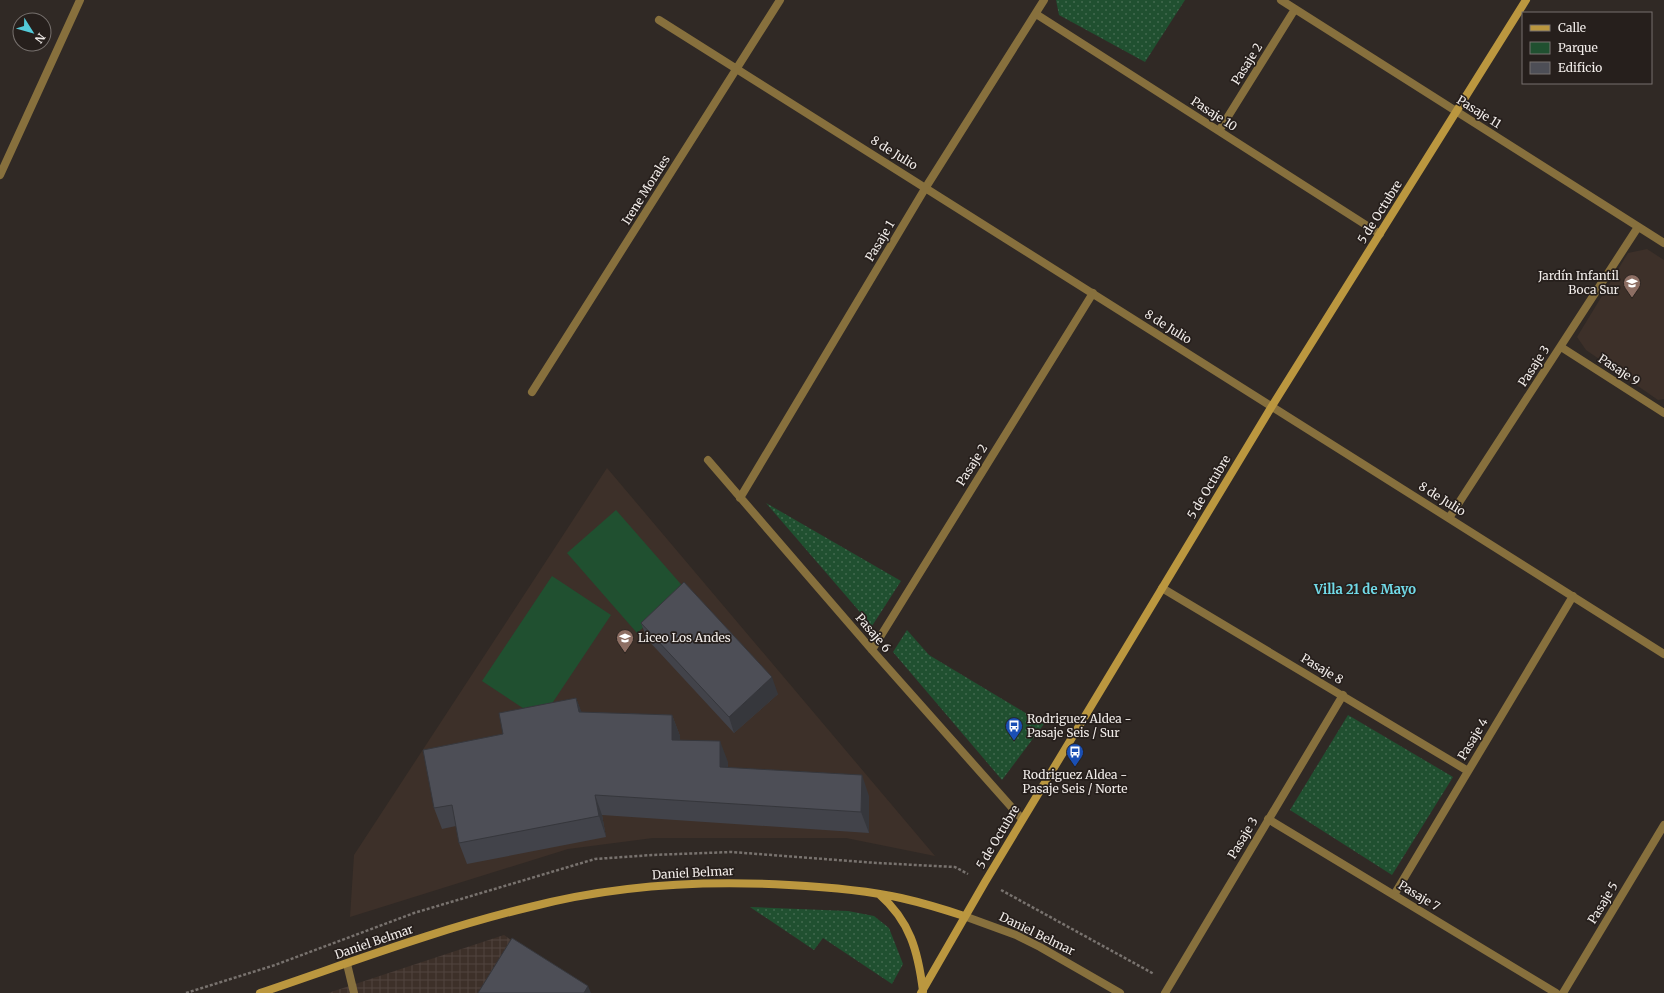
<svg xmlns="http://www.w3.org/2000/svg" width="1664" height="993" font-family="Merriweather,serif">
  <defs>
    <pattern id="industrial-grid" width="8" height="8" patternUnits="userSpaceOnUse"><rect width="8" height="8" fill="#3d3029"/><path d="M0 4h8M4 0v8" fill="none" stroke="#50443e"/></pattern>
    <pattern id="green-dots" width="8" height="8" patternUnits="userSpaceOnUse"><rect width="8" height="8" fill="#205030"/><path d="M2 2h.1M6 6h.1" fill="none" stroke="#41694e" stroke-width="1.8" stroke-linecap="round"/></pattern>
  </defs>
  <rect width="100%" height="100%" fill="#302925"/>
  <path fill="#3d3029" d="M1647,249L1664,260V399L1658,400L1586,350L1577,337L1628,253Z
    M607,468L935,856L846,838H653L568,849L350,917L354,855Z"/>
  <path fill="url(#industrial-grid)" d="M504,935L585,993H328Z"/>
  <path fill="url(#green-dots)" d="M1056,0H1185L1145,62L1059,15Z
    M766,503L901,581L872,626Z
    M907,630L929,655L1044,724L1002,780L893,652Z
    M1348,715L1453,777L1392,875L1290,810Z
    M750,907L848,911L874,916L889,928L903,964L892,984L823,938L814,950Z"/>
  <path fill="#205030" d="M616,510L686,590L637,633L567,553Z
    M552,576L611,615L541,720L482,681Z"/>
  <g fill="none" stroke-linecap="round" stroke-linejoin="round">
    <path stroke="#78726e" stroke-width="2.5" stroke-dasharray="3 2" stroke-linecap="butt" d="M1001,890L1154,974
      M186,993L275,965L414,913L595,859L652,855L731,852L877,863L955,867L968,874"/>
    <path stroke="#87703d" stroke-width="8" d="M347,964L354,993"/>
    <path stroke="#87703d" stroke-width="8" d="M1281,0L1664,243
      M1036,14L1380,234
      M659,20L1664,654
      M1219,131L1295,9
      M1561,347L1664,413
      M532,392L780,0
      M708,460L872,650L1022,819
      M740,498L926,187L1044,0
      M1449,518L1638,227
      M1162,588L1468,771
      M872,650L1093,293
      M1268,819L1556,993
      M1394,895L1573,596
      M1165,993L1343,695
      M1563,993L1664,825"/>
    <path stroke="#87703d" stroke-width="8" d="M0,175L80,0
      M964,916L1016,935L1040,947L1120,993"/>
    <path stroke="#bb973f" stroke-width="8" d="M879,894C910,921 918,951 923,991
      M260,993C349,963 438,929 530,907C615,885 702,880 789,885C827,887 865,890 901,898C923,903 943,909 964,916
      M921,993L985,882L1272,406L1526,0"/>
  </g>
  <path fill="#42434a" d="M641,623L778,694L734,733L647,639Z
    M576,698L581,712L672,715L680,736V740L728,762V767L869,796V833L602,815L606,837L467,864L459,843L456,826L442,829L434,808L503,734Z"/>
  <path fill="#36373c" d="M772,677L778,694L734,733L729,717Z
    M576,698L584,718L579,712Z
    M672,715L680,736L679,760L672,740Z
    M720,741L728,762L727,788L720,767Z
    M862,775L869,796V833L861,812Z
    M595,795L602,815L606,837L599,816Z
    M588,986L591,993H584Z"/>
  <path fill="#4d4e56" stroke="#36373c" d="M684,582L772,677L729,717L641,623Z
    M576,698L579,712L672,715V740L720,741V767L862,775L861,812L595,795L599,816L459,843L452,805L434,808L423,750L503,734L499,713Z
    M512,938L588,986L584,993H478Z"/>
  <defs>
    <g id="school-pin" transform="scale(0.9)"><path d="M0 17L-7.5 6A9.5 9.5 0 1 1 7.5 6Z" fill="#8d6e63" stroke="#261f1c"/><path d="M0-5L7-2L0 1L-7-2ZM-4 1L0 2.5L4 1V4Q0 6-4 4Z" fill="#fff"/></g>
    <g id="bus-pin" transform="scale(0.9)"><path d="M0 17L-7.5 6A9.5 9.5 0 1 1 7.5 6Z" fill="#1a4fb4" stroke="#261f1c"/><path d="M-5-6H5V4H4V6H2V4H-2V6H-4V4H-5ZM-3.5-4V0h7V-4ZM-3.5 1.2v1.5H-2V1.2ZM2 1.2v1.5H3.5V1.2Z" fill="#fff"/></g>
  </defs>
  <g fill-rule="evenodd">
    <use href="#school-pin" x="1632" y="283"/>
    <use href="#school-pin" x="625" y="638"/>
    <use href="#bus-pin" x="1014" y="726"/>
    <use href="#bus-pin" x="1075" y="752"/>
  </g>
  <g text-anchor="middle" stroke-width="3.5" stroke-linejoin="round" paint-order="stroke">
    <g font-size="12" fill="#f1ece9" stroke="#261f1c">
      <text transform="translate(1247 64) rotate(-58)" y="4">Pasaje 2</text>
      <text transform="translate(1479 112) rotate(32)" y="4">Pasaje 11</text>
      <text transform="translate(1214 114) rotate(33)" y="4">Pasaje 10</text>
      <text transform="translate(894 153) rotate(32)" y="4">8 de Julio</text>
      <text transform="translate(646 190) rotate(-58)" y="4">Irene Morales</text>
      <text transform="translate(1380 212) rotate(-58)" y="4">5 de Octubre</text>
      <text transform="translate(880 241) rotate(-59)" y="4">Pasaje 1</text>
      <text transform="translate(1168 327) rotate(32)" y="4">8 de Julio</text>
      <text transform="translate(1534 366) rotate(-57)" y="4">Pasaje 3</text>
      <text transform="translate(1619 370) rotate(33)" y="4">Pasaje 9</text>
      <text transform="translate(972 465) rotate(-58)" y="4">Pasaje 2</text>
      <text transform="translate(1209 487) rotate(-59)" y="4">5 de Octubre</text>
      <text transform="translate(1442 499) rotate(32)" y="4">8 de Julio</text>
      <text transform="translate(873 633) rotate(49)" y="4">Pasaje 6</text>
      <text transform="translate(1322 669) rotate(31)" y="4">Pasaje 8</text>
      <text transform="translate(1473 739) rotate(-59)" y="4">Pasaje 4</text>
      <text transform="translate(998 837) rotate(-59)" y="4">5 de Octubre</text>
      <text transform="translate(1243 838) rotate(-59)" y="4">Pasaje 3</text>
      <text transform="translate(693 873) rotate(-3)" y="4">Daniel Belmar</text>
      <text transform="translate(1419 896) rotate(31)" y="4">Pasaje 7</text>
      <text transform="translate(1603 903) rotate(-59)" y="4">Pasaje 5</text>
      <text transform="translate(1037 934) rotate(26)" y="4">Daniel Belmar</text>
      <text transform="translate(374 942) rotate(-19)" y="4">Daniel Belmar</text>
    </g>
    <g font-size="12" fill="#f1ece9" stroke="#261f1c" text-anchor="start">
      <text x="1619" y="280" text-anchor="end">Jardín Infantil<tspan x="1619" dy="14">Boca Sur</tspan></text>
      <text x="638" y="642">Liceo Los Andes</text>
      <text x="1027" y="723">Rodriguez Aldea -<tspan x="1027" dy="14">Pasaje Seis / Sur</tspan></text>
      <text x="1075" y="779" text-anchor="middle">Rodriguez Aldea -<tspan x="1075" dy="14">Pasaje Seis / Norte</tspan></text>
    </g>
    <g font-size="13" font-weight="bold" fill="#71dbe9" stroke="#261f1c">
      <text x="1365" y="594">Villa 21 de Mayo</text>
    </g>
  </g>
  <rect x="1522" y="12" width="130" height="72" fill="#261f1c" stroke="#77716e"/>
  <rect x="1530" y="25" width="20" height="6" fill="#bb973f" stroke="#77716e"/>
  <text x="1558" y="32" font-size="12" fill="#f1ece9">Calle</text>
  <rect x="1530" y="42" width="20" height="12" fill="#205030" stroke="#77716e"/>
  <text x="1558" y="52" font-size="12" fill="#f1ece9">Parque</text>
  <rect x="1530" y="62" width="20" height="12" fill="#4d4e56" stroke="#77716e"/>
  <text x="1558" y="72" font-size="12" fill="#f1ece9">Edificio</text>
  <g transform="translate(32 32) rotate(127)"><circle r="19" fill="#261f1c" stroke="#77716e"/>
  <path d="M0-3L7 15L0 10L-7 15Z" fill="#53cbda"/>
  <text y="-6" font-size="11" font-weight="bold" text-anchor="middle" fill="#f1ece9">N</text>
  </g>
</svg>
